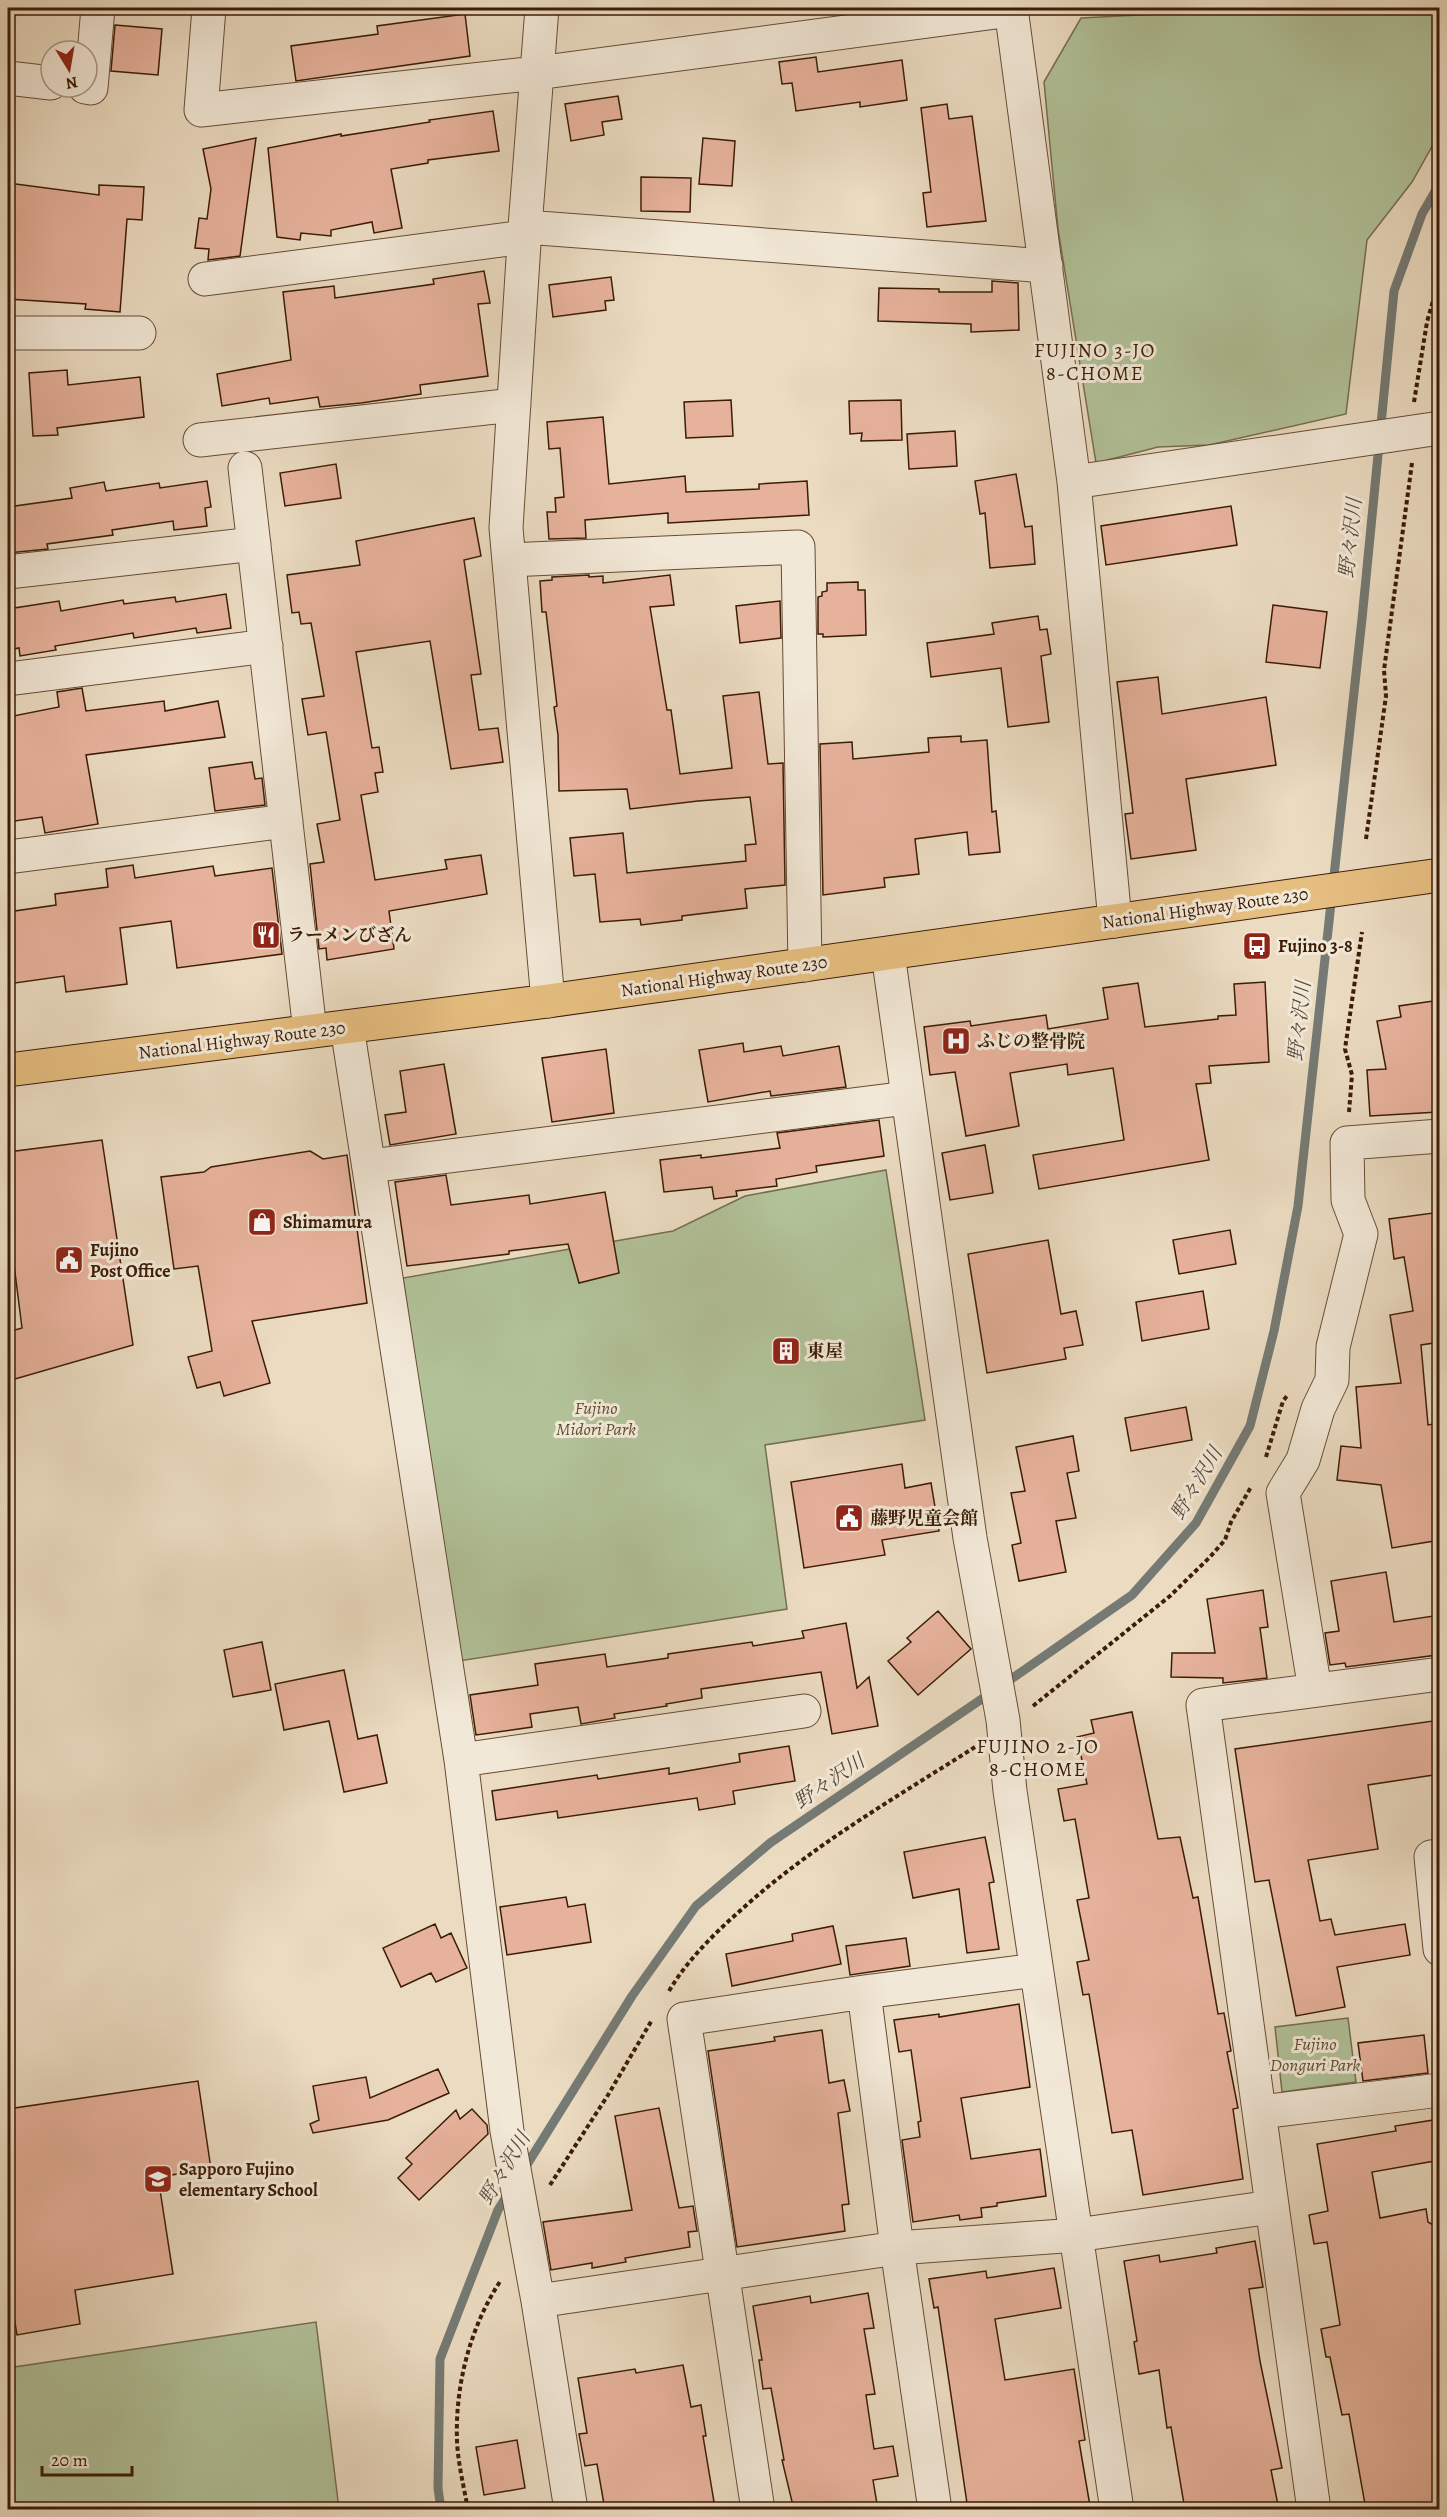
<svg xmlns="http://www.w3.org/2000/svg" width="1447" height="2517" font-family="Alegreya,'Noto Serif JP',serif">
  <rect width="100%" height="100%" fill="#ebdbc1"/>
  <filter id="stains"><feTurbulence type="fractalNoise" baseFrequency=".00333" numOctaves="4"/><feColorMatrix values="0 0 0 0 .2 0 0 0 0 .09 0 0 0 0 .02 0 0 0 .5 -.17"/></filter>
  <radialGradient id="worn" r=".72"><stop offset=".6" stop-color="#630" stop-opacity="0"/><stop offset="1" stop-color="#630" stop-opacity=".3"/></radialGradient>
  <path fill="#b1c198" stroke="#766e4f" stroke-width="1.5" d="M1275,8H1439V134L1412,182L1367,240L1346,414L1209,445L1158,447L1096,463L1058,229L1044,82L1081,18Z
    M886,1170L925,1420L765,1445L787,1609L459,1661L403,1278L673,1231L745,1196Z
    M1348,2018L1356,2082L1282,2092L1275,2027Z
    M316,2322L339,2509H8V2368Z"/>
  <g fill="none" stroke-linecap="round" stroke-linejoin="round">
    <path stroke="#757a74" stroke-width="9" d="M1004,1684L1132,1595L1196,1523L1250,1426L1274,1331L1298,1206L1362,619L1394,291L1422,214L1440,183
      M523,2171L632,1996L696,1906L770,1843L992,1692
      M441,2510L438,2488L440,2359L498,2210L509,2192"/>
  </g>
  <path fill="#e7b29c" stroke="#3b1c06" stroke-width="1.5" d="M465,14L470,56L296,81L291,46L378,34L377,26Z
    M115,25L162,29L158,75L111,71Z
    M816,57L818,72L902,60L907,100L860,107V102L796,111L792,83L782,84L779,62Z
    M618,96L622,119L602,122L604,135L571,141L565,104Z
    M947,104L949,119L972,116L986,221L927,227L923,193L931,192L921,108Z
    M493,111L499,151L428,160V163L391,169L402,228L374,233L372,222L331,230V236L301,233L300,240L277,237L268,148L341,134V136L430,122L429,120Z
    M256,138L240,256L208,260L209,249L195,248L199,218L207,219L211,189L203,149Z
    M703,138L735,141L732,186L699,184Z
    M641,177L691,178L690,212L641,211Z
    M8,183L99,195V185L144,187L142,220L127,219L120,312L85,309L86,304L8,299Z
    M484,271L490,303L478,304L488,376L420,385L421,394L361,403L320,407L318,397L270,404L269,398L222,406L217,374L291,360L283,292L334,286L335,298L434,284L433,279Z
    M611,277L614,300L605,301L606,310L553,317L549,285Z
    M992,281L1018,283L1019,330L971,332V324L878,321L879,288L939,289V292H992Z
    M67,370L68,385L140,377L144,417L57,428L58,435L33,436L29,373Z
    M731,400L733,436L686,438L684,402Z
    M901,400L902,440L861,441L862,433L850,434L849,401Z
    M603,417L609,484L685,476L686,492L759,489V484L807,481L809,515L668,523V513L585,520L586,538L549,539L547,512H556L555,498L564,497L560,448L549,449L547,422Z
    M955,431L957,466L909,469L907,434Z
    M336,464L341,498L285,506L280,473Z
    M1016,474L1025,527L1032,526L1035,564L990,568L985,513L980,514L975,481Z
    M207,481L211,507L205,508L207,526L174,530L173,521L112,530L113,535L47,544L48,549L8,553V507L72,498L70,488L104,482L106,491L159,483L160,488Z
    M1231,506L1237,545L1106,565L1101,526Z
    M474,518L481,556L464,560L481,674L471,675L479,730L498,728L503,762L451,769L430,641L356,652L372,748L379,747L383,772L375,773L378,792L361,795L375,880L447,869L445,860L481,855L487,894L389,911L394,949L327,960L326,948L319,949L310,864L324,862L317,824L340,820L326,732L308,735L302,699L324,696L311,623L301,624L299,612L292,613L287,575L360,565L356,541Z
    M589,575V577L603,576V583L670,575L674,605L650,607L667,710H671L680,774L732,768L723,696L759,692L768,764L783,763L785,885L745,889L747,908L682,916V920L641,925L640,919L600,922L595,874L574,876L570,838L623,833L627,873L746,861L745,845L756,844L750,797L698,801L630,809L627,789L559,791L558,735L554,707L557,706L546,612H542L540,581L552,580V577Z
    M858,582V590H865L866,635L823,637V634H818V597L822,596V592L827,591V583Z
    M226,594L231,628L197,633L196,628L134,638L133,633L55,646L56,650L20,656L19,648L8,650V609L59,601L61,611L123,600L124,604L175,597L176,602Z
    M780,601L781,638L740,643L736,606Z
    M1273,605L1327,612L1320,668L1266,662Z
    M1038,616L1040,630L1047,629L1051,654L1041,656L1049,722L1008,727L1001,668L931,677L927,643L994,634L992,623Z
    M1158,677L1162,714L1266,697L1276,765L1186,779L1196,850L1131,859L1125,814L1133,813L1117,682Z
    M82,688L86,711L164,701L165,711L218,701L225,737L86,755L98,824L45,833L42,817L8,822V717L59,707L57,692Z
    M961,736V742L987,740L992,812L996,811L1000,852L969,855L967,832L915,839L919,874L884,878L885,887L823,895L820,744L852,742L853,759L929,752L928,738Z
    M252,762L255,779L262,778L265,805L215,811L209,768Z
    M133,865L135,878L213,866L215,876L272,868L282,954L177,968L171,921L120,928L127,984L66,992L64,976L8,984V912L56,905L55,894L108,887L106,869Z
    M1265,982L1269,1062L1209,1066L1211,1083L1196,1084L1209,1160L1039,1189L1033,1155L1124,1140L1113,1068L1068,1075L1067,1064L1010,1073L1019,1126L966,1136L955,1072L930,1075L924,1027L970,1021L971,1026L1046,1015L1048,1029L1108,1019L1103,988L1138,983L1145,1027L1218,1019V1016L1236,1015L1234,984Z
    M1440,1000V1035L1434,1036L1438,1112L1370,1116L1367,1070L1386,1069L1377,1021L1401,1017L1399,1006Z
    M743,1043L744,1052L781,1046L783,1056L839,1046L846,1087L771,1096L770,1091L708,1102L699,1050Z
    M606,1049L614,1113L552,1122L542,1058Z
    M444,1064L456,1134L390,1145L385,1115L406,1112L400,1071Z
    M879,1120L884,1156L816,1166L817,1172L776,1179L777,1186L736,1191L737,1196L714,1199L712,1187L664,1192L660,1160L701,1155V1158L780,1148L777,1133Z
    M102,1140L133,1345L8,1381V1332L22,1328L8,1217V1152Z
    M985,1145L993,1193L950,1200L942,1153Z
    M310,1151L323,1159L347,1155L367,1303L252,1321L270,1383L224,1396L220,1382L197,1388L188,1357L212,1351L198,1266L174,1269L161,1177L204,1172L211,1167Z
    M446,1175L451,1205L529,1195L530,1204L605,1192L619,1273L579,1283L568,1244L509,1251V1254L407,1266L395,1182Z
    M1433,1213L1440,1260V1342L1421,1345L1428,1425L1440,1423V1540L1392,1548L1381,1485L1337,1480L1341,1446L1361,1448L1356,1387L1401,1383L1390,1315L1413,1311L1404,1257L1394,1259L1389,1219Z
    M1230,1230L1236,1264L1179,1274L1173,1240Z
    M1048,1240L1061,1314L1076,1311L1083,1345L1064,1348L1066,1359L987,1373L968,1254Z
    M1203,1291L1209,1329L1142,1341L1136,1302Z
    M1186,1407L1192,1440L1131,1451L1125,1418Z
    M1073,1436L1079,1471L1067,1473L1076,1518L1056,1521L1066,1572L1019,1581L1012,1545L1021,1543L1011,1493L1025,1491L1016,1447Z
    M902,1464L905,1488L931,1483L939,1531L882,1540L885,1555L804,1568L791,1482Z
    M1386,1572L1394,1622L1440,1615V1649H1436L1437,1655L1346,1667L1345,1663L1330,1665L1325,1633L1339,1631L1331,1581Z
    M1263,1590L1268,1627L1260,1628L1267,1678L1223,1683V1678L1171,1677L1172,1653H1215L1207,1599Z
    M938,1611L971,1649L918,1695L888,1661L911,1642L907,1638Z
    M846,1623L857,1688L869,1677L878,1726L832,1734L821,1672L701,1689L702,1698L666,1704L667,1706L614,1714L615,1718L581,1724L578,1707L530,1714L532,1727L476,1735L470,1695L538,1685L535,1664L605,1654L607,1667L668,1658V1654L752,1642L753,1646L804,1638L802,1631Z
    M262,1642L271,1690L233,1697L224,1650Z
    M344,1670L358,1739L377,1735L387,1783L344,1792L329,1721L284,1730L275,1684Z
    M1132,1712L1158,1839L1180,1837L1193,1898L1198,1897L1218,2014L1224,2013L1231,2051L1227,2052L1238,2108L1233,2109L1243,2179L1143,2195L1132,2130L1112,2133L1089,1994L1083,1995L1077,1962L1089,1960L1077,1900L1089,1898L1075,1819L1064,1821L1058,1789L1087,1784L1077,1737L1094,1733L1091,1720Z
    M1440,1720V1774L1368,1785L1378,1849L1308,1860L1320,1921L1331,1919L1335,1935L1405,1924L1410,1955L1337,1967L1345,2007L1296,2016L1269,1880L1255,1882L1235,1749Z
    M789,1746L795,1781L733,1791L735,1804L699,1810L697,1798L558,1818L557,1811L496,1820L492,1791L597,1775L598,1779L669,1768V1774L740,1762L739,1754Z
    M985,1837L994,1882L989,1883L999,1949L967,1953L959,1889L913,1898L904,1852Z
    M566,1897L568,1907L585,1904L591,1942L507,1955L500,1907Z
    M435,1924L441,1938L451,1933L467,1968L436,1982L431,1973L401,1987L383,1948Z
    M833,1926L841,1964L732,1986L726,1954L793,1941L792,1934Z
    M906,1938L910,1966L850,1975L846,1946Z
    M1019,2004L1030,2087L961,2098L971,2159L1040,2149L1046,2196L997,2203V2206L981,2208L982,2217L960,2220L959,2215L913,2222L902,2140L920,2137L918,2122L921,2121L911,2050L899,2052L894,2020L939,2014V2017Z
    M822,2030L829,2083L844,2080L850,2111L838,2113L849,2204L842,2205L845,2231L737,2247L708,2051L775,2041L774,2037Z
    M1424,2035L1428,2073L1363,2081L1358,2043Z
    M438,2069L449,2093L388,2120L313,2133L310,2124L319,2120L313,2086L366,2077L370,2098Z
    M198,2081L211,2169L158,2177L173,2274L75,2290L80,2324L17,2335L8,2279V2109Z
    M659,2108L679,2208L693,2206L697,2231L688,2232L690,2247L625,2258L626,2262L592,2268V2263L551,2270L543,2222L632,2210L615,2116Z
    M472,2109L487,2125L488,2134L419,2200L398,2178L412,2164L406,2158L456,2110L460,2119Z
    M1440,2119V2160L1372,2172L1380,2218L1426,2209L1428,2222L1440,2229V2510H1366L1349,2414L1342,2415L1330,2357H1326L1321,2329L1340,2325L1327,2242L1314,2244L1309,2215L1328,2211L1317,2144L1396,2131L1395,2126Z
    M1255,2241L1263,2287L1249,2289L1260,2361L1282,2468L1271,2470L1279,2510H1185L1171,2427L1167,2428L1159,2370L1139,2374L1134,2342L1137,2341L1124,2261L1159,2255L1160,2262L1217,2253L1216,2248Z
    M1054,2268L1061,2308L995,2319L1005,2380L1074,2369L1085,2440L1079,2441L1090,2506L1065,2510H968L938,2307L934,2308L929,2279L986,2271L987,2278Z
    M868,2293L874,2328L864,2329L875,2394L866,2395L874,2449L893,2446L898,2476L873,2480L878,2510H794L782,2460H784L771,2388L763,2389L759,2360H762L753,2306L810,2296L811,2303Z
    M683,2365L691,2407L701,2405L706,2436H703L714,2502L669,2510H666L665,2505L640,2510H605L597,2464L585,2466L579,2434L587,2433L578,2378L635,2369L636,2373Z
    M517,2440L525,2488L484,2495L476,2447Z"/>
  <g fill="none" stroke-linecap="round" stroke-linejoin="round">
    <g stroke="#674c35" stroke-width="35">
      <path id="street" d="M209,8L201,110L537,73L1011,10
        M542,8L525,227L506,528L548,1001
        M1011,8L1074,482L1115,921
        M8,78L51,83
        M85,87L91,88L98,8
        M525,227L1046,266
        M205,279L524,237
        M8,333H139
        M200,440L514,405
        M245,468L310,1031
        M1074,482L1440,428
        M509,560L798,547L805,965
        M8,572L254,544
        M8,679L266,646
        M8,857L286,821
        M888,954L970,1538L1003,1720L1010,1791L1117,2510
        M347,1027L461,1760L507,2131L538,2301L571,2510
        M370,1166L907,1098
        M1315,1690L1283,1493L1303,1460L1318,1409L1332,1380L1333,1347L1361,1234L1348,1200L1347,1143L1440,1136
        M461,1760L804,1711
        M1440,1856L1431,1857L1440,1949
        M864,1992L897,2248L935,2510
        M1260,2112L1440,2090
        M538,2301L897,2248L1077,2235L1271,2207
        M758,2510L684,2019L864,1992L1036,1970
        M1314,2510L1203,1705L1440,1674"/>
    </g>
    <g stroke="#3b1c06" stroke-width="35">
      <path id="highway" d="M8,1070L548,1001L1440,875"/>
    </g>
    <path stroke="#3b1c06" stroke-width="4" stroke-dasharray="4.5 3" stroke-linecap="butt" d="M1414,402L1427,322L1440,276
      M1366,839L1386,696L1384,670L1412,463
      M1349,1112L1352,1075L1345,1049L1362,932
      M1266,1457L1283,1401L1287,1396
      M1033,1706L1170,1596L1210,1557L1225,1540L1231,1522L1251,1487
      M669,1991C688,1959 715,1933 742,1909C813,1845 895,1798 975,1747
      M550,2185L608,2095L652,2020
      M468,2510C464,2487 458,2464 457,2441C455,2385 470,2327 501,2280"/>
    <use href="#street" stroke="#f2e8d7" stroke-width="33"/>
    <use href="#highway" stroke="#e6be80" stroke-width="33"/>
  </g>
  <defs>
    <g id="restaurant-square" transform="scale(1.5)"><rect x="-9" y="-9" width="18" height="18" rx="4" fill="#8f2418" stroke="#f2e8d7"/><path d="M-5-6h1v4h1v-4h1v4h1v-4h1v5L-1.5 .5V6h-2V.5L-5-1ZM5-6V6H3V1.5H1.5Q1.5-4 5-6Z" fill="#fff"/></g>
    <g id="bus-square" transform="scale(1.5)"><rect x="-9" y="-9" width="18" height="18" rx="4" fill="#8f2418" stroke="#f2e8d7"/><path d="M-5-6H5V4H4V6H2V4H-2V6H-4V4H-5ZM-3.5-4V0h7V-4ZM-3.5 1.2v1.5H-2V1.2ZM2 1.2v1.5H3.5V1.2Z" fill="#fff"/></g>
    <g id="hospital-square" transform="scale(1.5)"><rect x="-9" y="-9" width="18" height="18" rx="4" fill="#8f2418" stroke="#f2e8d7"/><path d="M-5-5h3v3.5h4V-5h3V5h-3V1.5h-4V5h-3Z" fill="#fff"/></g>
    <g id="shop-square" transform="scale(1.5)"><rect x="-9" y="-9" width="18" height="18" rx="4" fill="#8f2418" stroke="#f2e8d7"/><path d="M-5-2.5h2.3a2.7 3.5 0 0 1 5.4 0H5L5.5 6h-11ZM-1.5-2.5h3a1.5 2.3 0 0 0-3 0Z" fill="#fff"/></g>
    <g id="civic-square" transform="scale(1.5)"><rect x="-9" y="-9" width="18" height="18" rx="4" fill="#8f2418" stroke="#f2e8d7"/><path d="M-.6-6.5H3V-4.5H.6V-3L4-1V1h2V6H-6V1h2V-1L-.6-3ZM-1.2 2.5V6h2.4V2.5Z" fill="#fff"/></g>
    <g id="building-square" transform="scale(1.5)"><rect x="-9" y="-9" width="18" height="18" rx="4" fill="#8f2418" stroke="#f2e8d7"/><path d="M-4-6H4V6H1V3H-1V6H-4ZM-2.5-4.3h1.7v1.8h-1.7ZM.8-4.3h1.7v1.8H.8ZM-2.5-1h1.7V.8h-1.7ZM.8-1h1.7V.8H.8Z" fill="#fff"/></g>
    <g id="school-square" transform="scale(1.5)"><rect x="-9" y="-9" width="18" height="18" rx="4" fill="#8f2418" stroke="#f2e8d7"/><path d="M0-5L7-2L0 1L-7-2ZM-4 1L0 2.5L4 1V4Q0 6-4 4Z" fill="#fff"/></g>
  </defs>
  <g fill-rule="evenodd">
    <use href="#restaurant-square" x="266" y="935"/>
    <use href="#bus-square" x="1257" y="946"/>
    <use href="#hospital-square" x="956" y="1041"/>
    <use href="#shop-square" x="262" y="1222"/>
    <use href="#civic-square" x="69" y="1260"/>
    <use href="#building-square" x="786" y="1351"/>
    <use href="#civic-square" x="849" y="1518"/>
    <use href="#school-square" x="158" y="2179"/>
  </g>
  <g text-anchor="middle" stroke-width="6" stroke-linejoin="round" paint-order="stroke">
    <g font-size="18" fill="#3b1c06" stroke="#f2e8d7">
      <text transform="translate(1205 908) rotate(-8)" y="6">National Highway Route 230</text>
      <text transform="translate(724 976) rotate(-8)" y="6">National Highway Route 230</text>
      <text transform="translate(242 1040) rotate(-7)" y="6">National Highway Route 230</text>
    </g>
    <g font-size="18" font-weight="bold" fill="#3b1c06" stroke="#f2e8d7" text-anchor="start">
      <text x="287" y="941">ラーメンびざん</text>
      <text x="1278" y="952">Fujino 3-8</text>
      <text x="977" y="1047">ふじの整骨院</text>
      <text x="283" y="1228">Shimamura</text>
      <text x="90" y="1256">Fujino<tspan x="90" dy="21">Post Office</tspan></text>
      <text x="807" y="1357">東屋</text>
      <text x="870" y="1524">藤野児童会館</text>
      <text x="179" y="2175">Sapporo Fujino<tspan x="179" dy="21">elementary School</tspan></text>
    </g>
    <g font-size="18" font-style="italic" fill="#5e4e32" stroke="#f2e8d7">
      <text x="596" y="1414">Fujino<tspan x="596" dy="21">Midori Park</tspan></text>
      <text x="1315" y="2050">Fujino<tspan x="1315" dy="21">Donguri Park</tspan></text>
    </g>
    <g font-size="20" letter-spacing="1.5" fill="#3b1c06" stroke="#f2e8d7">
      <text x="1095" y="357">FUJINO 3-JO<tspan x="1095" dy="23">8-CHOME</tspan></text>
      <text x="1038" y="1753">FUJINO 2-JO<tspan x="1038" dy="23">8-CHOME</tspan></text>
    </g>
    <g font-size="20" font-style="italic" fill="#584b3d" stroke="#f2e8d7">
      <text transform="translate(1350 538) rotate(-84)" y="7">野々沢川</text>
      <text transform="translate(1299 1021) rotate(-84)" y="7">野々沢川</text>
      <text transform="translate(1196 1483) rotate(-59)" y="7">野々沢川</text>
      <text transform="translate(829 1781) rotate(-34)" y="7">野々沢川</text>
      <text transform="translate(504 2168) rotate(-59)" y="7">野々沢川</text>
    </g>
  </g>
  <rect width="1447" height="2517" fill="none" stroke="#ebdbc1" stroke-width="30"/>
  <rect x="9" y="9" width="1429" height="2499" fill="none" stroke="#3b1c06" stroke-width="3"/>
  <rect x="15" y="15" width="1417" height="2487" fill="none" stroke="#3b1c06" stroke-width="1.5"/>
  <g transform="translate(69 69) rotate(169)"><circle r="28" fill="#f2e8d7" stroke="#a99683" stroke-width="1.5"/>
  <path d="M0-4.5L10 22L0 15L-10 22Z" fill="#8f2418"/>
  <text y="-9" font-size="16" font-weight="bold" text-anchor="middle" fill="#3b1c06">N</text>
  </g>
  <path d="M42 2466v9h90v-9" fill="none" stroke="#3b1c06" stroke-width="3"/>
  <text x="51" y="2466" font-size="18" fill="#3b1c06" stroke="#f2e8d7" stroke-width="4.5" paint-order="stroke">20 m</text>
  <rect width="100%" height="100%" filter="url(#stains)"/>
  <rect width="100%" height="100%" fill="url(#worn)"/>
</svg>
